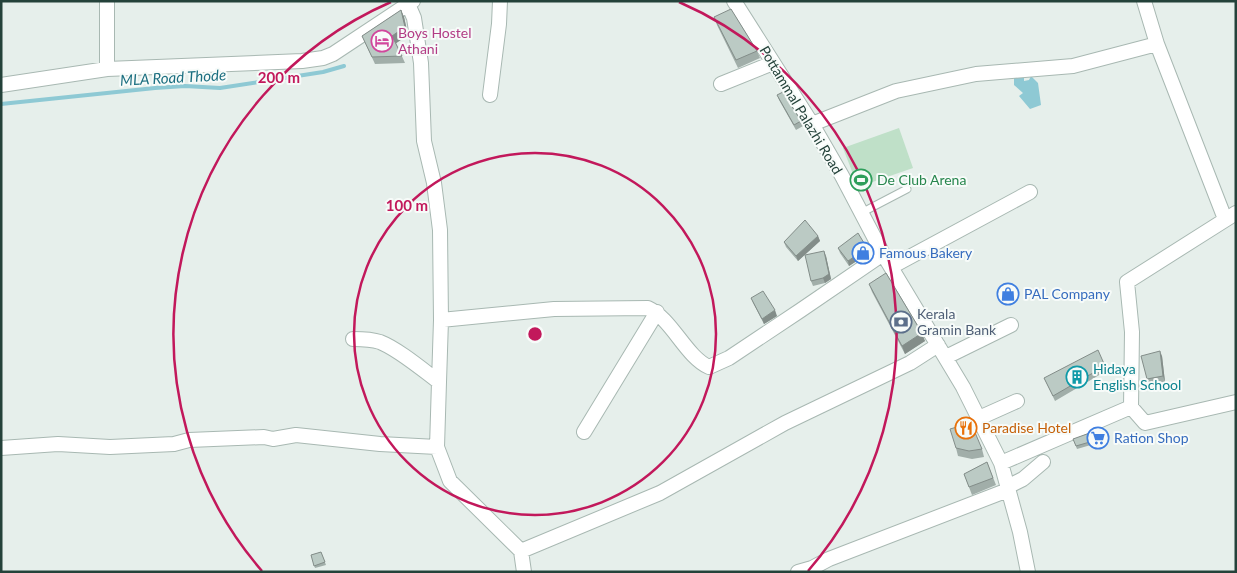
<svg xmlns="http://www.w3.org/2000/svg" width="1237" height="573" font-family="Lato,sans-serif">
  <rect width="100%" height="100%" fill="#e6efeb"/>
  <path fill="#bfe0c8" d="M899,128L913,168L858,187L843,148Z"/>
  <path fill="#8ec9d4" d="M1031,76L1038,83L1041,105L1030,109L1019,96L1023,93L1014,85V77L1024,78V81L1029,80Z"/>
  <g fill="none" stroke-linecap="round" stroke-linejoin="round">
    <path stroke="#8ec9d4" stroke-width="4" d="M1,104L155,88L185,86L220,88L323,72L344,66"/>
    <g stroke="#a8b8b2" stroke-width="9">
      <path id="service" d="M861,213L907,189"/>
    </g>
    <g stroke="#a8b8b2" stroke-width="16">
      <path id="minor" d="M107,1V69
        M734,1L812,124L842,176L883,254L963,387L1001,463L1020,532L1028,572
        M1144,1L1157,44
        M721,84L773,63
        M1,85L107,69L302,61L323,58L333,54L413,1
        M490,95L499,24L500,1
        M812,124L896,91L976,74L1073,66L1157,44L1225,219
        M891,267L1030,192
        M441,320L554,309L648,308C672,319 686,357 709,367L729,358L801,310L883,254
        M353,339C362,339 371,339 380,342C398,349 423,370 439,382L441,320L440,230L434,183L424,141L421,63L414,18L408,4
        M946,357L1011,325
        M1131,407L1145,423L1236,402
        M979,418L1017,401
        M584,432L657,312
        M437,447L450,481L521,551
        M1,448L58,444L110,447L174,444L189,440L264,437L273,439L296,435L380,444L437,447L439,382
        M1001,463L1131,407L1132,332L1127,282L1236,213
        M1007,487L1023,479L1043,462
        M524,572L521,551L660,493L785,423L910,363L938,345
        M798,572L812,568L829,559L1008,490"/>
    </g>
    <use href="#service" stroke="#fff" stroke-width="7"/>
    <use href="#minor" stroke="#fff" stroke-width="14"/>
  </g>
  <path fill="#a1aea9" d="M401,10L404,17L408,35L396,43L405,63L375,64L362,36Z
    M714,17L757,51L760,58L738,68L717,25Z
    M777,95L801,121L803,126L796,130L779,100Z
    M818,236L820,241L798,261L786,247L784,242Z
    M838,248H867L869,253L849,266L840,253Z
    M826,256L831,279L825,283L813,286L811,281Z
    M869,284L925,341L905,354L872,292Z
    M751,298L777,316L764,324L753,303Z
    M1162,356L1165,382L1149,384L1147,379Z
    M1105,366L1106,371L1055,401L1044,378Z
    M1107,437L1108,440L1077,449L1073,439Z
    M956,448L982,449L984,457L972,459L958,456Z
    M987,462L996,485L972,495L964,474Z
    M321,552L326,565L315,568L311,555Z"/>
  <path fill="#838d89" d="M401,10L404,17L408,35L395,44L392,36Z
    M818,236L820,241L798,261L796,256Z
    M867,248L869,253L849,266L848,261Z
    M824,251L826,256L831,279L825,283L823,278Z
    M775,310L777,316L764,324L762,319Z
    M922,333L925,341L905,354L902,346Z
    M1160,351L1162,356L1165,382L1163,376Z"/>
  <path fill="#bbcac4" stroke="#838d89" d="M731,9L757,51L736,60L714,17Z
    M401,10L405,27L392,36L402,56L372,57L362,36Z
    M783,92L801,121L794,125L777,95Z
    M805,220L818,236L796,256L784,242Z
    M858,233L867,248L848,261L838,248Z
    M824,251L829,274L823,278L811,281L805,255Z
    M886,273L922,333L902,346L869,284Z
    M763,291L775,310L762,319L751,298Z
    M1098,350L1105,366L1053,396L1044,378Z
    M1160,351L1163,376L1147,379L1141,356Z
    M971,423L982,449L969,451L956,448L950,429Z
    M1101,429L1107,437L1076,446L1073,439Z
    M987,462L993,478L969,487L964,474Z
    M321,552L325,562L314,566L311,555Z"/>
  <g fill="none" stroke="#c2185b" stroke-width="2.5">
    <circle cx="535" cy="334" r="181"/>
    <path d="M262 571A362 362 0 0 1 391 2M679 2A362 362 0 0 1 808 571"/>
  </g>
  <defs>
    <g id="hotel-ring" transform="scale(1.125)"><circle r="9.5" fill="#f7fbf9" stroke="#d1479c" stroke-width="1.5"/><path d="M-6-4.5h1.5V1H6V5H4.5V3h-9V5H-6ZM-4 0a1.8 1.8 0 1 1 3.6 0ZM.5 0V-2.5h3Q6-2.5 6 0Z" fill="#d1479c"/></g>
    <g id="stadium-ring" transform="scale(1.125)"><circle r="9.5" fill="#f7fbf9" stroke="#2e9e5b" stroke-width="1.5"/><path d="M0-5a6.5 5 0 1 0 0 10a6.5 5 0 1 0 0-10ZM-3.5-1.8h7v3.6h-7Z" fill="#2e9e5b"/></g>
    <g id="shop-ring" transform="scale(1.125)"><circle r="9.5" fill="#f7fbf9" stroke="#3f7fe0" stroke-width="1.5"/><path d="M-5-2.5h2.3a2.7 3.5 0 0 1 5.4 0H5L5.5 6h-11ZM-1.5-2.5h3a1.5 2.3 0 0 0-3 0Z" fill="#3f7fe0"/></g>
    <g id="bank-ring" transform="scale(1.125)"><circle r="9.5" fill="#f7fbf9" stroke="#5c6f8a" stroke-width="1.5"/><path d="M-6-4H6V4H-6ZM0-2.3a2.3 2.3 0 1 0 0 4.6a2.3 2.3 0 1 0 0-4.6Z" fill="#5c6f8a"/></g>
    <g id="building-ring" transform="scale(1.125)"><circle r="9.5" fill="#f7fbf9" stroke="#0f9aa8" stroke-width="1.5"/><path d="M-4-6H4V6H1V3H-1V6H-4ZM-2.5-4.3h1.7v1.8h-1.7ZM.8-4.3h1.7v1.8H.8ZM-2.5-1h1.7V.8h-1.7ZM.8-1h1.7V.8H.8Z" fill="#0f9aa8"/></g>
    <g id="restaurant-ring" transform="scale(1.125)"><circle r="9.5" fill="#f7fbf9" stroke="#e8710a" stroke-width="1.5"/><path d="M-5-6h1v4h1v-4h1v4h1v-4h1v5L-1.5 .5V6h-2V.5L-5-1ZM5-6V6H3V1.5H1.5Q1.5-4 5-6Z" fill="#e8710a"/></g>
    <g id="supermarket-ring" transform="scale(1.125)"><circle r="9.5" fill="#f7fbf9" stroke="#3f7fe0" stroke-width="1.5"/><path d="M-6-5.5h2.5l.6 2H6L4.5 2H-2.5L-4.4-4H-6ZM-1.5 3.2a1.3 1.3 0 1 0 .1 0ZM3 3.2a1.3 1.3 0 1 0 .1 0Z" fill="#3f7fe0"/></g>
  </defs>
  <g fill-rule="evenodd">
    <use href="#hotel-ring" x="382" y="41"/>
    <use href="#stadium-ring" x="861" y="180"/>
    <use href="#shop-ring" x="863" y="253"/>
    <use href="#shop-ring" x="1008" y="294"/>
    <use href="#bank-ring" x="901" y="322"/>
    <use href="#building-ring" x="1077" y="377"/>
    <use href="#restaurant-ring" x="966" y="428"/>
    <use href="#supermarket-ring" x="1098" y="438"/>
  </g>
  <g text-anchor="middle" stroke-width="4" stroke-linejoin="round" paint-order="stroke">
    <g font-size="14" fill="#b23c85" stroke="#f7fbf9" text-anchor="start">
      <text x="398" y="38">Boys Hostel<tspan x="398" dy="16">Athani</tspan></text>
    </g>
    <g font-size="14" fill="#24423a" stroke="#f7fbf9">
      <text transform="translate(801 110) rotate(59)" y="5">Pottammal Palazhi Road</text>
    </g>
    <g font-size="14" fill="#27864d" stroke="#f7fbf9" text-anchor="start">
      <text x="877" y="185">De Club Arena</text>
    </g>
    <g font-size="14" fill="#366cbe" stroke="#f7fbf9" text-anchor="start">
      <text x="879" y="258">Famous Bakery</text>
      <text x="1024" y="299">PAL Company</text>
      <text x="1114" y="443">Ration Shop</text>
    </g>
    <g font-size="14" fill="#4e5e75" stroke="#f7fbf9" text-anchor="start">
      <text x="917" y="319">Kerala<tspan x="917" dy="16">Gramin Bank</tspan></text>
    </g>
    <g font-size="14" fill="#0d838f" stroke="#f7fbf9" text-anchor="start">
      <text x="1093" y="374">Hidaya<tspan x="1093" dy="16">English School</tspan></text>
    </g>
    <g font-size="14" fill="#c56008" stroke="#f7fbf9" text-anchor="start">
      <text x="982" y="433">Paradise Hotel</text>
    </g>
    <g font-size="15" font-style="italic" fill="#1c6f80" stroke="#f7fbf9">
      <text transform="translate(173 78) rotate(-3)" y="5">MLA Road Thode</text>
    </g>
  </g>
  <circle cx="535" cy="334" r="8" fill="#c2185b" stroke="#f7fbf9" stroke-width="2.5"/>
  <g font-size="15" text-anchor="middle" font-weight="bold" fill="#c2185b" stroke="#f7fbf9" stroke-width="4" stroke-linejoin="round" paint-order="stroke">
    <text x="279" y="83">200 m</text>
    <text x="407" y="211">100 m</text>
  </g>
  <rect width="1237" height="573" fill="none" stroke="#24423a" stroke-width="5"/>
</svg>
